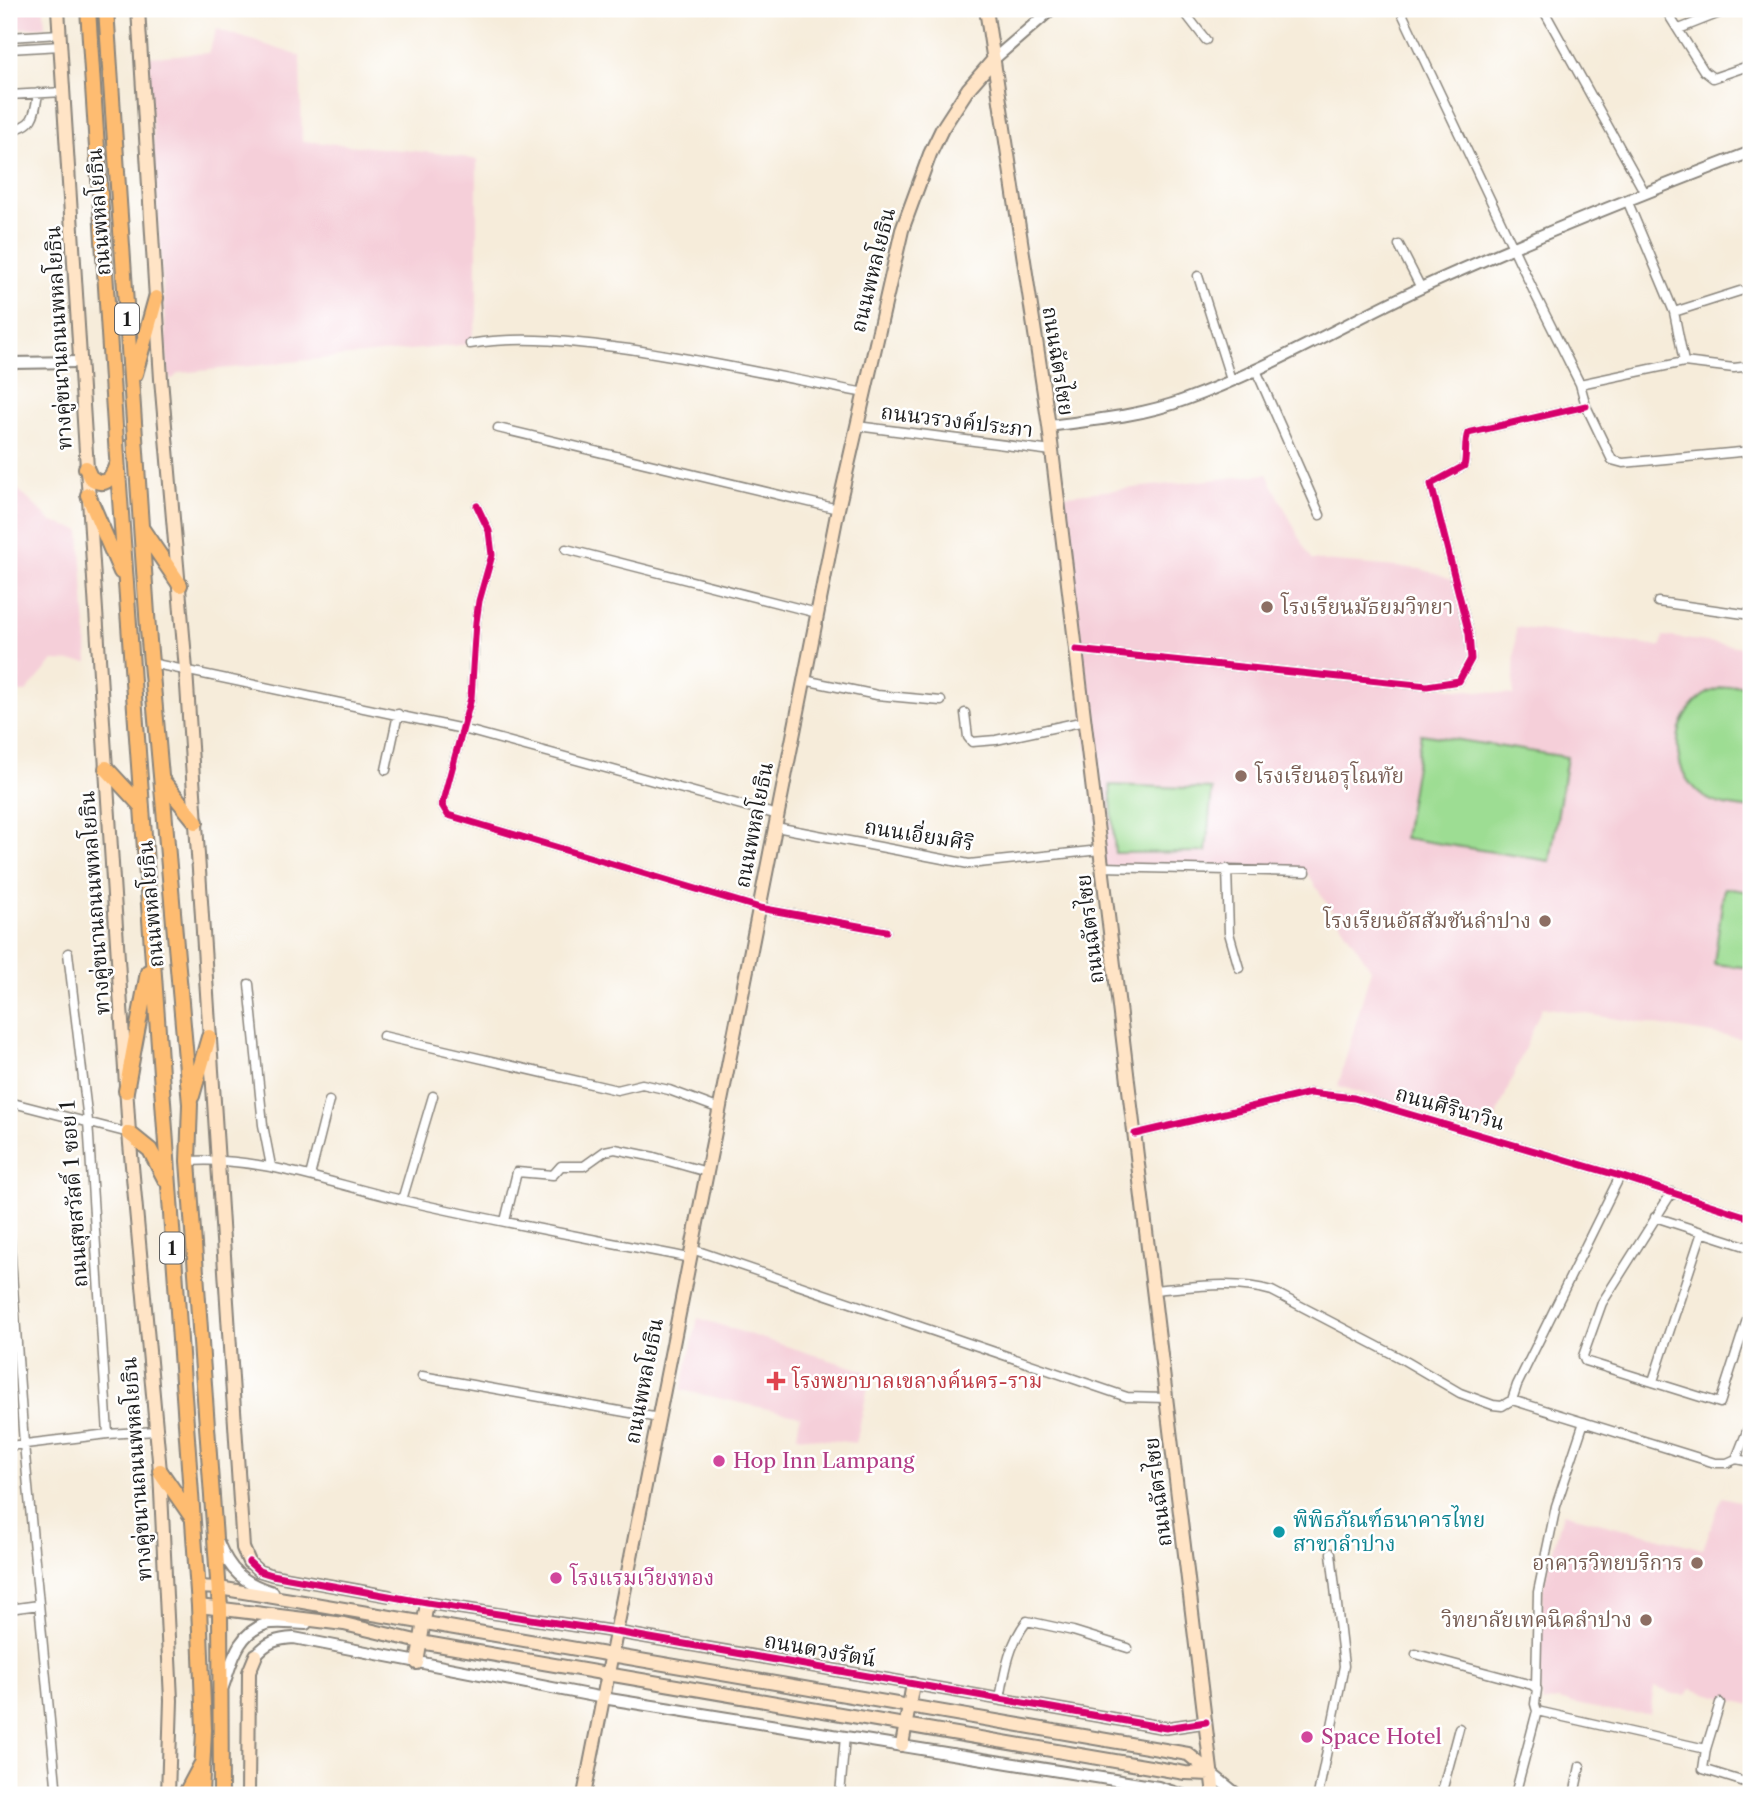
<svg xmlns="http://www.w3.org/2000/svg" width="1760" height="1804" font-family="'Libre Caslon Text','Noto Serif Thai',serif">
  <rect width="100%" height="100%" fill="#fff"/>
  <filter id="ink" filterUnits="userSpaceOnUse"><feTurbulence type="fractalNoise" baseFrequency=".0143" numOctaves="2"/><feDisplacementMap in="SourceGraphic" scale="14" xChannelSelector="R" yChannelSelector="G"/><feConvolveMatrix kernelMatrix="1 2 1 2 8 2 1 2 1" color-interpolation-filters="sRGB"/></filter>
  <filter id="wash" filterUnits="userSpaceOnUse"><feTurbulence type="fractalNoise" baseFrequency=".00686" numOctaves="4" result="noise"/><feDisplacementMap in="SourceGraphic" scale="28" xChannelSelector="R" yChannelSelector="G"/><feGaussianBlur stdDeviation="1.57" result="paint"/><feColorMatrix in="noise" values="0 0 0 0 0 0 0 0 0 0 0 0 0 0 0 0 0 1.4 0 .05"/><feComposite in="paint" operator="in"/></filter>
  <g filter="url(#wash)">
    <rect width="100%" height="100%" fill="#f6ecda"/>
    <path fill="#f5cfd9" d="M9,9H44L45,27L9,29Z
      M217,29L300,56L302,141L447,154L477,160V318L470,344L179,373L171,380L168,372L148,57L208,53Z
      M1267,474L1311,560L1421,569L1455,580L1471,659L1459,681L1431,686L1513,695L1516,627L1661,647L1663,636L1751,648V1040L1542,1007L1490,1132L1338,1086L1371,969L1306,872L1102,867L1057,496Z
      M9,481L52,522L80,530L88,662L53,661L26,692H9Z
      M698,1318L871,1373L856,1443L797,1436L800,1416L681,1390Z
      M1722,1497L1751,1504V1705L1691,1689L1687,1695L1674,1694L1654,1687L1650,1714L1614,1712L1557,1700L1543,1703L1538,1682L1543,1585L1563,1513L1703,1549Z"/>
    <path fill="#9ddd93" stroke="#5c7c58" stroke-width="2" d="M1739,685L1751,687V809C1733,806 1715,806 1700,794C1671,770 1670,724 1699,699C1710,689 1725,687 1739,685Z
      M1421,734L1567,757L1550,861L1404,838Z
      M1110,785L1212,789L1206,852L1115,853Z
      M1724,888L1751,892V968L1714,964Z"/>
  </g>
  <g filter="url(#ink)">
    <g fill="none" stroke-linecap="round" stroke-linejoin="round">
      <g stroke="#89847b" stroke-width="11">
        <path id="minor" d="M1182,9L1206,40
          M1400,9L1535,294L1580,384L1586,406L1612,460L1623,463L1751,451
          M1543,9L1645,193
          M1665,9L1704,71L1713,78L1751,65
          M1679,29L1730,9
          M9,37L60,34
          M9,49L61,46
          M9,95L64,92
          M9,129C34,128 35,114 38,93
          M1627,200L1674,312L1684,362
          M1399,245L1421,288
          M1198,276L1231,380
          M1674,312L1740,291
          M470,344C522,335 577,342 629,349C708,361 786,378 865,393
          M1256,370L1320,515
          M1580,384L1684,362L1734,368L1751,366
          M857,426L1052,451
          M498,428L838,509
          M477,506L489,531L492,555L479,601L476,622L471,698L442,805L448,815L760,908L886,931
          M566,549L817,613
          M1658,602L1751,615
          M1076,650L1427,686L1459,681L1471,659L1469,634L1431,484L1464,466C1467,456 1464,442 1468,433L1586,406
          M151,663L463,729L778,815
          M804,680L877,695L941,701
          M965,713L968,737L972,742L996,740L1085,721
          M386,770L398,714
          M776,827L969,864L1100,850
          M1102,867L1306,872
          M1227,869L1229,933L1239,968
          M68,953L88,1121L108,1434
          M249,984L263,1125L271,1166
          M383,1036L617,1090L642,1084L669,1090L720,1109
          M9,1102L129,1133
          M1135,1134L1310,1093L1354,1098L1620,1176L1751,1218
          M188,1161C262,1156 331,1184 402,1200C497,1222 594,1239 690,1258
          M310,1176L329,1101
          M1620,1176L1517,1385L1512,1400L1715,1463H1727L1736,1459
          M1672,1192L1602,1303L1583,1356L1585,1361L1720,1403L1751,1307
          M402,1200L433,1096
          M1655,1217L1751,1248
          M505,1221L517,1172L553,1175L561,1166H584L605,1151L615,1149L654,1157L707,1172
          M9,1229L24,1444L57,1795
          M692,1249L1127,1397L1166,1398
          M1153,1290C1192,1287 1235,1280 1272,1291L1402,1359L1460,1393L1493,1405L1502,1406L1512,1400
          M422,1376L659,1418
          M1653,1381L1702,1232
          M9,1446L108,1434L156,1431
          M1736,1459L1751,1421
          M1736,1459L1751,1462
          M389,1596L427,1603
          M9,1609L39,1605
          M1416,1654L1532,1685L1537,1689L1535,1704L1537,1711
          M1536,1687L1538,1592L1556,1506L1584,1422
          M1000,1699C1005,1671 1009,1644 1027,1621L1073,1631L1128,1648
          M1706,1749L1720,1703
          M840,1795L845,1736
          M1318,1795L1344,1666L1331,1553
          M1441,1795L1459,1728
          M1515,1795L1537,1711L1706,1749L1703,1769L1751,1784
          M1574,1795L1580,1766"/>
      </g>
      <g stroke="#89847b" stroke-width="14">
        <path id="tertiary" d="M994,59L1052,9
          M9,363L80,362
          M1049,426C1094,420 1141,416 1184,400C1267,370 1343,324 1423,287C1531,238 1641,194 1751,152
          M218,1542C230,1571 243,1583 273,1592
          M249,1562L259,1571L272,1575L389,1596
          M427,1603L616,1632L1166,1728L1206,1722
          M256,1655C267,1642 277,1639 294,1638L609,1699L1158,1787L1183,1795
          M223,1687C232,1662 237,1633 266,1624C278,1621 294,1624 306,1624
          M1212,1774L1238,1795"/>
      </g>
      <g stroke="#89847b" stroke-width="16">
        <path id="secondary" d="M58,9L129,1133L160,1471L171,1700L168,1795
          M138,9L161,379L186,670L243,1548L249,1562
          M986,9L1049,426L1214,1795
          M198,1587L219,1588L303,1602L1188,1754L1212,1774
          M199,1606L344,1624L420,1642L1185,1773L1212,1774
          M417,1663L427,1603
          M902,1745L913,1684
          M248,1795L249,1672L256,1655
          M584,1795L838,509L902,230L930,154L942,129L968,89L994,59"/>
      </g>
      <g stroke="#89847b" stroke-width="18">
        <path id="trunk" d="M88,9L117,457L199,1606L204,1730L201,1795
          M106,9L148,629L190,1104L188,1161L220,1608L221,1795
          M135,374L156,298
          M86,468L90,477C104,488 111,480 116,466
          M88,495L121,572
          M142,529L180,585
          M106,768L142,807
          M162,780L196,822
          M126,1091L148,972
          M192,1096L209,1037
          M129,1133L150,1150L165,1179
          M160,1471L191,1516
          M185,1795L201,1765"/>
      </g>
      <use href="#minor" stroke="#fff" stroke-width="8"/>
      <use href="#tertiary" stroke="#fff" stroke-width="10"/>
      <use href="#secondary" stroke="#ffe4c6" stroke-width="12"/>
      <use href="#trunk" stroke="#febc71" stroke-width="14"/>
      <g stroke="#fff" stroke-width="11">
        <path id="cycleway" d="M477,506L489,531L492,555L479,601L476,622L471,698L442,805L448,815L760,908L886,931
          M1076,650L1427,686L1459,681L1471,659L1469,634L1431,484L1464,466C1467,456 1464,442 1468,433L1586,406
          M1135,1134L1310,1093L1354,1098L1620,1176L1751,1218
          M249,1562L259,1571L272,1575L427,1603L616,1632L1166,1728L1206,1722"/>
      </g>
      <use href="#cycleway" stroke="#d6006c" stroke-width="7"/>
    </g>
  </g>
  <g fill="#8d6e63" stroke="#fff" stroke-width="2.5">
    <circle cx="1267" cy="607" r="7"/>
    <circle cx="1241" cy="776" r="7"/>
    <circle cx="1545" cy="921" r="7"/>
    <circle cx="1697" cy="1563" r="7"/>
    <circle cx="1646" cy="1620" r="7"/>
  </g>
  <path fill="#e0444e" stroke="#fff" stroke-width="2.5" d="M772.5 1370.5h7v7h7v7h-7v7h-7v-7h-7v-7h7z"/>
  <g fill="#d1479c" stroke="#fff" stroke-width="2.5">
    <circle cx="719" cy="1461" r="7"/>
    <circle cx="556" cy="1578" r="7"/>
    <circle cx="1307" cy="1737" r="7"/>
  </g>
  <circle fill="#0f9aa8" stroke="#fff" stroke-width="2.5" cx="1279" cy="1532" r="7"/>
  <g text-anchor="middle" stroke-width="5" stroke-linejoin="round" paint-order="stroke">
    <g fill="#fff" stroke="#606060" stroke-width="2">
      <rect x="115" y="303.5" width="24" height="31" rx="5"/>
      <rect x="160" y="1232.5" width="24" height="31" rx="5"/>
    </g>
    <g font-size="19" font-weight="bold" fill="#1c1c1c">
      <text x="127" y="326">1</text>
      <text x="172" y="1255">1</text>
    </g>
    <g font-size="21" fill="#1c1c1c" stroke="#fff">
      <text transform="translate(99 212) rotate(-94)" y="7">ถนนพหลโยธิน</text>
      <text transform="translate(873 270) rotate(-76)" y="7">ถนนพหลโยธิน</text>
      <text transform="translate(59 338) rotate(-93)" y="7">ทางคู่ขนานถนนพหลโยธิน</text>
      <text transform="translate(1058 361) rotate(81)" y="7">ถนนฉัตรไชย</text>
      <text transform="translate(957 421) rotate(7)" y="7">ถนนวรวงค์ประภา</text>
      <text transform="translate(754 825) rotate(-79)" y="7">ถนนพหลโยธิน</text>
      <text transform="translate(919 835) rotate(9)" y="7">ถนนเอี่ยมศิริ</text>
      <text transform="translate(95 903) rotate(-94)" y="7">ทางคู่ขนานถนนพหลโยธิน</text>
      <text transform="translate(151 904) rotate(-95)" y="7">ถนนพหลโยธิน</text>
      <text transform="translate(1090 929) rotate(-97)" y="7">ถนนฉัตรไชย</text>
      <text transform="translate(1450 1108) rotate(16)" y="7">ถนนศิรินาวิน</text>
      <text transform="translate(74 1194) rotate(-94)" y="7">ถนนสุขสวัสดิ์ 1 ซอย 1</text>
      <text transform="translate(644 1381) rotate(-79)" y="7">ถนนพหลโยธิน</text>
      <text transform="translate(137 1469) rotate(-94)" y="7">ทางคู่ขนานถนนพหลโยธิน</text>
      <text transform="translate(1158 1492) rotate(-97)" y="7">ถนนฉัตรไชย</text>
      <text transform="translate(820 1650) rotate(10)" y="7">ถนนดวงรัตน์</text>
    </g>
    <g font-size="21" fill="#785e54" stroke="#fff" text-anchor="end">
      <text x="1281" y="614" text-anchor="start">โรงเรียนมัธยมวิทยา</text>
      <text x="1255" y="783" text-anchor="start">โรงเรียนอรุโณทัย</text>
      <text x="1531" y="928">โรงเรียนอัสสัมชันลำปาง</text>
      <text x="1683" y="1570">อาคารวิทยบริการ</text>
      <text x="1632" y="1627">วิทยาลัยเทคนิคลำปาง</text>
    </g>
    <g font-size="21" fill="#be3a42" stroke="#fff" text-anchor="start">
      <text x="792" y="1388">โรงพยาบาลเขลางค์นคร-ราม</text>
    </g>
    <g font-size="21" fill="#b23c85" stroke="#fff" text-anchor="start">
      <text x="733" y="1468">Hop Inn Lampang</text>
      <text x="570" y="1585">โรงแรมเวียงทอง</text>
      <text x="1321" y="1744">Space Hotel</text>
    </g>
    <g font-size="21" fill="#0d838f" stroke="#fff" text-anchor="start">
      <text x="1293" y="1527">พิพิธภัณฑ์ธนาคารไทย<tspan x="1293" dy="24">สาขาลำปาง</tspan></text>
    </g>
  </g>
  <rect width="1760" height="1804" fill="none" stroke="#fff" stroke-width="35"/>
</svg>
